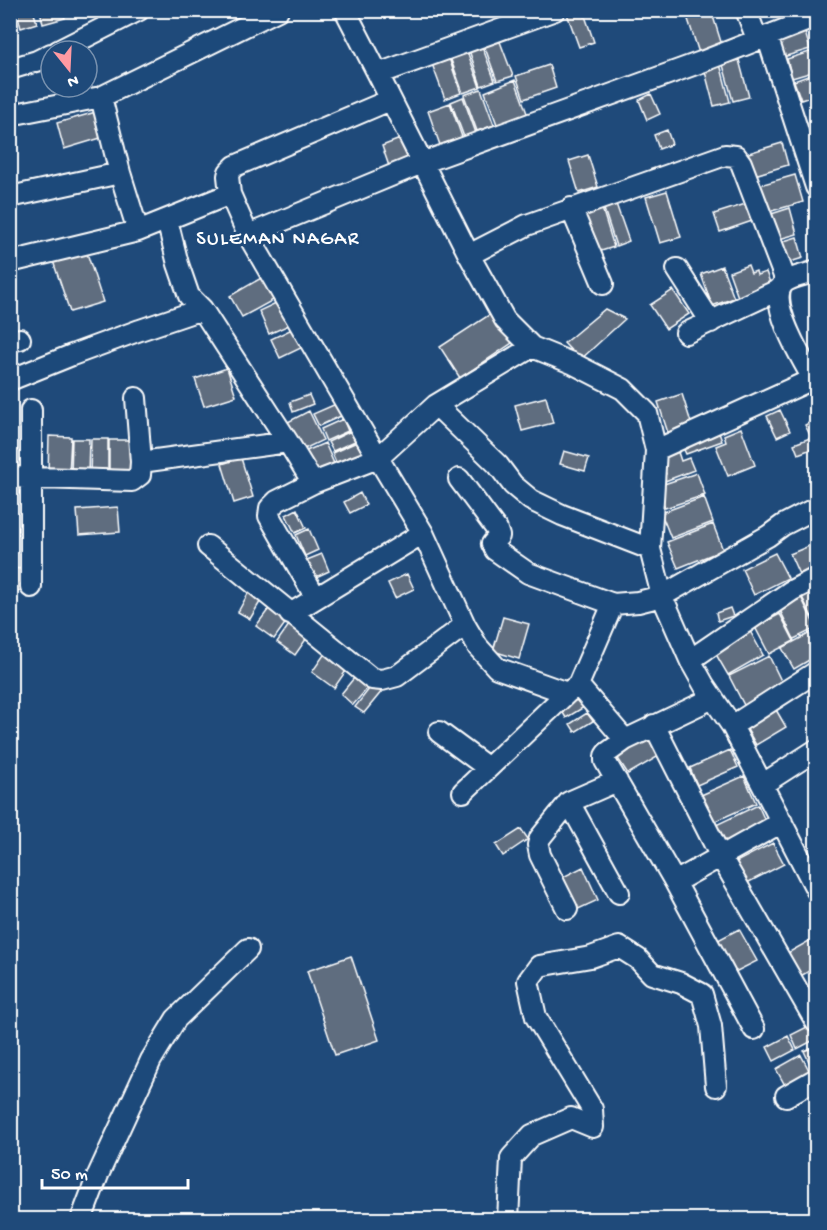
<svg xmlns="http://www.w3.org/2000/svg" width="827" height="1230" font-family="'Gochi Hand',sans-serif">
  <rect width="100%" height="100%" fill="#1f4a7a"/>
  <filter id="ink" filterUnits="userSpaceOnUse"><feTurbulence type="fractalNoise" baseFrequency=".0167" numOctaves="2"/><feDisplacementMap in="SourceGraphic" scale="12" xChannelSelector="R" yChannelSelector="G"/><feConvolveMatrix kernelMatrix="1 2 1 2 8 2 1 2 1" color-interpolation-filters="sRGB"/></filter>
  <g filter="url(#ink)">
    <path fill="#5f6d7f" stroke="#fff" stroke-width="1.5" d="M20,10H33L37,23L21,28L17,13L21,12Z
      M40,10H63L65,18L43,24Z
      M583,10L594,42L579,47L566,11Z
      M685,10H711L722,45L699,53Z
      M805,32L810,49L783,57L778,40Z
      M499,39L513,76L497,81L484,45Z
      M482,46L495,81L481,86L469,50Z
      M816,50V71L792,78L787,59Z
      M467,51L480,87L463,93L450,57Z
      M449,58L461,93L445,99L432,64Z
      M719,60L730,102L714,106L703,64Z
      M739,60L749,97L733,101L723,65Z
      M549,65L556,88L524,99L516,76Z
      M816,73V95L801,100L794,81Z
      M515,80L528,116L498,127L485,92Z
      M481,89L494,125L477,131L464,95Z
      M651,94L660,114L647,120L639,100Z
      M463,97L476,133L464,137L451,102Z
      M450,103L462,137L440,145L428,111Z
      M96,112L104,137L64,149L57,123Z
      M667,130L672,144L659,149L654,135Z
      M400,139L409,162L390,169L382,146Z
      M782,143L788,165L748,177L742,155Z
      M588,155L598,187L579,193L569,161Z
      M795,175L803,202L761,214L753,187Z
      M667,191L681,237L660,243L646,197Z
      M615,201L629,241L616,246L603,206Z
      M752,202L758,219L720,232L714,214Z
      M601,205L614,247L598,252L584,210Z
      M790,208L797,234L772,241L765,216Z
      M797,237L803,258L780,265L774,244Z
      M86,250L103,302L70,312L53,261Z
      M748,265L751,273L756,271L757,275L766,272L772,288L739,300L729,272Z
      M722,266L734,298L712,306L701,274Z
      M263,277L275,299L242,317L230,296Z
      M673,290L689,314L666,329L650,305Z
      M278,302L289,325L269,334L259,311Z
      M605,309L625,319L580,360L564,343Z
      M492,313L512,343L460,378L440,347Z
      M294,328L303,347L280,358L271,339Z
      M227,368L236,396L204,406L195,379Z
      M682,394L693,429L669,436L658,402Z
      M309,395L313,404L293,412L290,402Z
      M546,397L553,423L522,431L515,405Z
      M336,404L341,416L319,426L313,414Z
      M780,410L790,431L777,437L767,416Z
      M309,411L323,440L298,452L284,424Z
      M343,419L348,431L326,441L321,429Z
      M816,419V432L810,435L805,425Z
      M717,427L722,441L686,454L680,441Z
      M741,428L755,465L728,476L716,446L726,442L724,435Z
      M351,431L355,441L333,451L328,442Z
      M49,436L71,437L69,475H48Z
      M810,438L814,448L798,454L794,444Z
      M72,439H89L88,476H71Z
      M91,439H108V477L90,476Z
      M109,440H132V475H109Z
      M357,442L365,460L340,471L332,453Z
      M325,443L335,466L314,476L304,452Z
      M564,451L589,458L585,471L560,464Z
      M678,452L681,461L689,458L694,470L665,481L663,476L666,474L664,468L666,467L663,458Z
      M241,458L253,497L234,503L222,464Z
      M697,473L705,495L665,508L658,486Z
      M360,493L366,505L350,513L344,502Z
      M704,497L713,522L671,538L661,513Z
      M118,507L120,532L79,535L77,510Z
      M297,509L306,528L295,533L286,515Z
      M713,524L723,550L678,568L667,542Z
      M309,529L318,550L305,556L296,535Z
      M814,544L816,551V575L802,581L790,554Z
      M775,553L788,578L754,595L742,569Z
      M322,554L329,571L314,578L307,560Z
      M10,568L24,569L22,591L10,590Z
      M407,574L414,589L395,598L388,583Z
      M816,582V615L812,617L799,591Z
      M250,590L263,597L250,619L238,612Z
      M801,597L816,628L794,639L779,608Z
      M271,606L289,618L274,639L256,626Z
      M730,608L733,616L718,621L716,613Z
      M780,614L794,641L769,654L755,627Z
      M503,617L529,624L519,659L493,651Z
      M291,622L309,635L295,655L277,642Z
      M816,630V656L794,669L782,648Z
      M750,631L763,655L728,675L714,651Z
      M328,649L350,665L334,688L312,672Z
      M769,656L784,687L745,707L729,676Z
      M358,673L371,684L353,705L341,694Z
      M373,684L382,691L364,713L355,707Z
      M577,695L584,707L566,718L559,706Z
      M775,708L786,727L756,745L745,726Z
      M587,713L593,721L575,732L570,724Z
      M654,735L664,753L628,774L617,757Z
      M730,750L738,767L697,785L690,768Z
      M744,776L756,803L711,823L699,796Z
      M758,805L766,823L724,842L716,825Z
      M521,829L528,839L503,856L496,845Z
      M773,843L784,864L747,883L736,862Z
      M583,867L598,900L574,911L559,879Z
      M739,929L757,961L735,972L718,940Z
      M816,937V967L799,977L786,954Z
      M351,956L379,1040L335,1055L307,971Z
      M811,1025L816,1036V1039L797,1049L791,1035Z
      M788,1036L795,1050L774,1061L767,1047Z
      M816,1046V1069L813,1070L804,1051Z
      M801,1055L811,1074L786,1087L776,1069Z"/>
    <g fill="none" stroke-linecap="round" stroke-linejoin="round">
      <g stroke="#fff" stroke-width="24">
        <path id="minor" d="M345,10L378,74L469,255L505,320L532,347L574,364L623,389L647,413L656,450L650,549L662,596L690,660L704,685L732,726L816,889
          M746,10L757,39
          M767,36L816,187
          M58,51L139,10
          M10,69L37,61L51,54
          M378,74L555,10
          M101,97L120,173L138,231
          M390,100L235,166L229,172L228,176L230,194L248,235L378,458L423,533L465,625L478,647L497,668L567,693L578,685L625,740
          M10,115L101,97L278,10
          M10,197L120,173
          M571,208L603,284
          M167,220L178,264L189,296L202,309L288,442L313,483
          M248,235L422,163L704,61L816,17
          M469,255L527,225L725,155L736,156L741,163L786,281
          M10,262L138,231L230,194
          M677,269L711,322
          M816,271C809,274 791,277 785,282C764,299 806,366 816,384
          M686,333L780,289
          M10,341L20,339
          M10,380L72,355L140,330L202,309
          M136,398L141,462
          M436,405L498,465L513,485L531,500L562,515L650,549
          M31,410V587
          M656,450L813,379
          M10,477L132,481L140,475L141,462L288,442
          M459,479L497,530L499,536L492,544L495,550L528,573L613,604
          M208,546L372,679L382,680L397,676L465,625
          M316,598L269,516L270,508L277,501L313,483L378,458L436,405L532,347
          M290,614L423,533
          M690,660L791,591L816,578
          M578,685L613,604L638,602L662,596L768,536L783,525L816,508
          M713,698L625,740L607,753L605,756V761L675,882L754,1029
          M654,725L721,857L816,1022
          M732,726L816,672
          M439,732L488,768
          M763,784L816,750
          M463,792L567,693
          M569,802L619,893
          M675,882L782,822
          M567,909L540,855L538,845L540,838L569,802L617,781
          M786,1096L816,1079
          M81,1220L98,1175L151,1060L176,1019L248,949
          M508,1220L511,1158L532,1135L571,1118L593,1127L592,1109L536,1017L528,981L539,966L591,957L619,947L638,959L652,974L681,983L702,994L711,1026L716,1086"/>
      </g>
      <use href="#minor" stroke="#1f4a7a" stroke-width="20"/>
    </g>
  </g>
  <g text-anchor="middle" stroke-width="6" stroke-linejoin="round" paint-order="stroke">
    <g font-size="20" letter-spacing="1.5" fill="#fff" stroke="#1f4a7a">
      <text x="278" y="244">SULEMAN NAGAR</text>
    </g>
  </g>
  <rect width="827" height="1230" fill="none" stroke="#1f4a7a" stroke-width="36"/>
  <rect x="18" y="18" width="791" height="1194" fill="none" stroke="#fff" stroke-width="2" filter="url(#ink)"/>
  <g transform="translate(69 69) rotate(162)"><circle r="28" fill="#1f4a7a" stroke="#7992af" stroke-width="1.5"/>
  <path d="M0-4.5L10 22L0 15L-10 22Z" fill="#ff9aa2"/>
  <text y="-9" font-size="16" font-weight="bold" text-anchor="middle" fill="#ffffff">N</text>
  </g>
  <path d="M42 1179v9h146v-9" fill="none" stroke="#ffffff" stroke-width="3"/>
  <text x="51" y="1179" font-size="18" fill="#ffffff" stroke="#1f4a7a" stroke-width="4.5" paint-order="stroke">50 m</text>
</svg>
